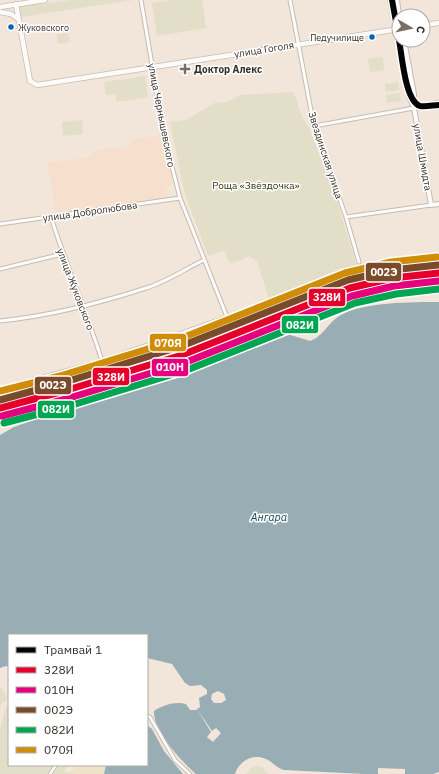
<svg xmlns="http://www.w3.org/2000/svg" width="439" height="774" font-family="'IBM Plex Sans',sans-serif">
  <rect width="100%" height="100%" fill="#f2e6da"/>
  <path fill="#f6dfcc" d="M159,135L162,138L173,184L166,188L167,198L65,213L56,211L47,163L89,157L91,153L96,152V150L127,147V145L132,144L131,140Z"/>
  <path fill="#e2dec7" d="M71,0H134L21,17L19,7Z
    M173,0H202L206,28L157,36L152,3Z
    M68,33L70,42L58,44L56,34Z
    M383,57L384,70L370,72L368,59Z
    M145,76L148,97L117,102L115,94L106,95L104,82Z
    M398,82L399,90L386,92L385,84Z
    M292,92C299,99 297,108 302,116C305,122 309,126 311,133L337,201L357,267L345,277L324,285L269,299L257,261L249,256L242,260L230,263L224,250L208,256L185,194L170,122L186,120L214,103L227,102L241,95Z
    M400,93L401,101L387,103L386,95Z
    M82,120L83,134L63,136L62,122Z
    M0,686L8,699L1,704L0,707Z
    M9,705V765H54L47,774H0V730L6,707Z
    M60,765H68L64,772L78,774H53Z
    M256,766L262,767L268,774H246L251,768Z"/>
  <path fill="#eee3c9" d="M78,765H106L104,774H68Z"/>
  <path fill="#98aeb4" fill-rule="evenodd" d="M439,302V772L433,774H365L284,770C276,768 273,762 266,759C253,753 239,761 235,774H196C181,761 153,731 154,711C163,705 176,701 186,704L190,710H196L200,707L199,698L207,694V690L201,685L190,686L185,683L172,664L147,658V635H9V667L6,666L0,668V435L14,427L62,410L154,384L263,334L281,332L310,341C323,337 329,321 341,315C363,302 413,302 439,302ZM218,691L224,694L226,700L221,703H214L211,699L212,694Z
    M147,725L152,729L164,751L183,774H104L106,765H147Z"/>
  <path fill="#f2e6da" d="M197,709L212,731L216,728L221,733L213,742L207,737L211,732Z
    M378,768L405,769V774H378Z"/>
  <g fill="none" stroke-linecap="round" stroke-linejoin="round">
    <g stroke="#c5bcb2" stroke-width="4.5">
      <path id="pedestrian" d="M147,716L150,717L175,760L190,774
        M50,774L56,765"/>
    </g>
    <g stroke="#c5bcb2" stroke-width="5">
      <path id="minor" d="M290,0L314,126L346,217L359,262
        M417,108L439,107
        M314,126L414,108L439,102
        M51,217C66,266 87,312 102,361
        M346,217L431,205
        M0,224L180,198
        M0,269L62,254
        M0,321C49,316 100,303 146,288C166,282 185,269 204,260
        M0,389L102,361L227,317L180,198L164,135L141,0"/>
    </g>
    <g stroke="#c5bcb2" stroke-width="6">
      <path id="tertiary" d="M390,0L409,96L414,108L431,205L439,204
        M397,0L399,16
        M404,40L414,94V106"/>
    </g>
    <g stroke="#c5bcb2" stroke-width="6">
      <path id="secondary" d="M16,4L30,81L37,85L399,29
        M0,7L45,0
        M0,12L11,14L18,19
        M423,25L439,23"/>
    </g>
    <use href="#pedestrian" stroke="#fdfbf9" stroke-width="2.5"/>
    <use href="#minor" stroke="#fdfbf9" stroke-width="3"/>
    <use href="#tertiary" stroke="#fdfbf9" stroke-width="4"/>
    <use href="#secondary" stroke="#fdfbf9" stroke-width="4.5"/>
    <path stroke="#c5c1bf" stroke-width="1" stroke-dasharray="2 4" stroke-linecap="butt" d="M0,417L173,367L219,345L337,297L409,282"/>
    <g stroke="#fff" stroke-width="10">
      <path id="rail-1" d="M0,408L64,391L182,355L350,288L393,278L439,273"/>
    </g>
    <g stroke="#fff" stroke-width="10">
      <path id="rail-2" d="M2,416L66,399L184,363L352,296L394,286L439,281"/>
    </g>
    <g stroke="#fff" stroke-width="10">
      <path id="rail-3" d="M0,400L62,383L179,347L348,280L392,270L438,265"/>
    </g>
    <g stroke="#fff" stroke-width="10">
      <path id="rail-4" d="M4,423L69,406L187,370L355,303L396,294L439,289"/>
    </g>
    <g stroke="#fff" stroke-width="10">
      <path id="rail-5" d="M0,391L60,376L177,340L345,273L391,262L437,257"/>
    </g>
    <use href="#rail-1" stroke="#e4002b" stroke-width="7"/>
    <use href="#rail-2" stroke="#e5007d" stroke-width="7"/>
    <use href="#rail-3" stroke="#7a4b2a" stroke-width="7"/>
    <use href="#rail-4" stroke="#00a651" stroke-width="7"/>
    <use href="#rail-5" stroke="#d08e08" stroke-width="7"/>
    <g stroke="#fff" stroke-width="9">
      <path id="tram-1" d="M392,0L399,38
        M399,40C402,55 405,101 420,106C426,107 434,105 439,105"/>
    </g>
    <use href="#tram-1" stroke="#050505" stroke-width="6"/>
  </g>
  <g fill="#0065bd" stroke="#fff" stroke-width="1.5">
    <circle cx="11" cy="27" r="3.5"/>
    <circle cx="372" cy="37" r="3.5"/>
  </g>
  <path fill="#786e65" stroke="#fff" stroke-width="1.5" d="M183 63h4v4h4v4h-4v4h-4v-4h-4v-4h4z"/>
  <g text-anchor="middle" stroke-width="3" stroke-linejoin="round" paint-order="stroke">
    <g font-size="9" fill="#362d26" stroke="#fff" text-anchor="start">
      <text x="18" y="31">Жуковского</text>
      <text x="364" y="41" text-anchor="end">Педучилище</text>
    </g>
    <g font-size="10" fill="#362d26" stroke="#fff">
      <text transform="translate(264 49) rotate(-9)" y="4">улица Гоголя</text>
      <text transform="translate(162 115) rotate(79)" y="4">улица Чернышевского</text>
      <text transform="translate(326 155) rotate(72)" y="4">Звездинская улица</text>
      <text transform="translate(423 157) rotate(80)" y="4">улица Шмидта</text>
      <text transform="translate(90 211) rotate(-8)" y="4">улица Добролюбова</text>
      <text transform="translate(76 289) rotate(69)" y="4">улица Жуковского</text>
    </g>
    <g font-size="10" font-weight="bold" fill="#362d26" stroke="#fff" text-anchor="start">
      <text x="194" y="73">Доктор Алекс</text>
    </g>
    <g font-size="10" fill="#34360c" stroke="#fff">
      <text x="256" y="189">Роща «Звёздочка»</text>
    </g>
    <g font-size="11" font-style="italic" fill="#134858" stroke="#fff">
      <text x="269" y="521">Ангара</text>
    </g>
  </g>
  <g stroke="#fff" stroke-width="1.5">
    <rect x="365" y="262" width="37" height="20" rx="4" fill="#7a4b2a"/>
    <rect x="308" y="288" width="38" height="19" rx="4" fill="#e4002b"/>
    <rect x="281" y="315" width="38" height="19" rx="4" fill="#00a651"/>
    <rect x="149" y="333" width="38" height="19" rx="4" fill="#d08e08"/>
    <rect x="151" y="358" width="38" height="19" rx="4" fill="#e5007d"/>
    <rect x="92" y="367" width="38" height="19" rx="4" fill="#e4002b"/>
    <rect x="34" y="376" width="38" height="19" rx="4" fill="#7a4b2a"/>
    <rect x="37" y="400" width="38" height="19" rx="4" fill="#00a651"/>
  </g>
  <g font-size="11" text-anchor="middle" font-weight="bold" fill="#fff">
    <text x="384" y="276">002Э</text>
    <text x="327" y="301">328И</text>
    <text x="300" y="329">082И</text>
    <text x="168" y="347">070Я</text>
    <text x="170" y="371">010Н</text>
    <text x="111" y="381">328И</text>
    <text x="53" y="389">002Э</text>
    <text x="56" y="413">082И</text>
  </g>
  <rect x="8" y="634" width="140" height="132" fill="#ffffff" stroke="#afaba8"/>
  <rect x="16" y="647" width="20" height="6" fill="#050505" stroke="#afaba8"/>
  <text x="44" y="654" font-size="12" fill="#362d26">Трамвай 1</text>
  <rect x="16" y="667" width="20" height="6" fill="#e4002b" stroke="#afaba8"/>
  <text x="44" y="674" font-size="12" fill="#362d26">328И</text>
  <rect x="16" y="687" width="20" height="6" fill="#e5007d" stroke="#afaba8"/>
  <text x="44" y="694" font-size="12" fill="#362d26">010Н</text>
  <rect x="16" y="707" width="20" height="6" fill="#7a4b2a" stroke="#afaba8"/>
  <text x="44" y="714" font-size="12" fill="#362d26">002Э</text>
  <rect x="16" y="727" width="20" height="6" fill="#00a651" stroke="#afaba8"/>
  <text x="44" y="734" font-size="12" fill="#362d26">082И</text>
  <rect x="16" y="747" width="20" height="6" fill="#d08e08" stroke="#afaba8"/>
  <text x="44" y="754" font-size="12" fill="#362d26">070Я</text>
  <g transform="translate(411 28) rotate(99)"><circle r="19" fill="#ffffff" stroke="#afaba8"/>
  <path d="M0-3L7 15L0 10L-7 15Z" fill="#786e65"/>
  <text y="-6" font-size="11" font-weight="bold" text-anchor="middle" fill="#362d26">С</text>
  </g>
</svg>
